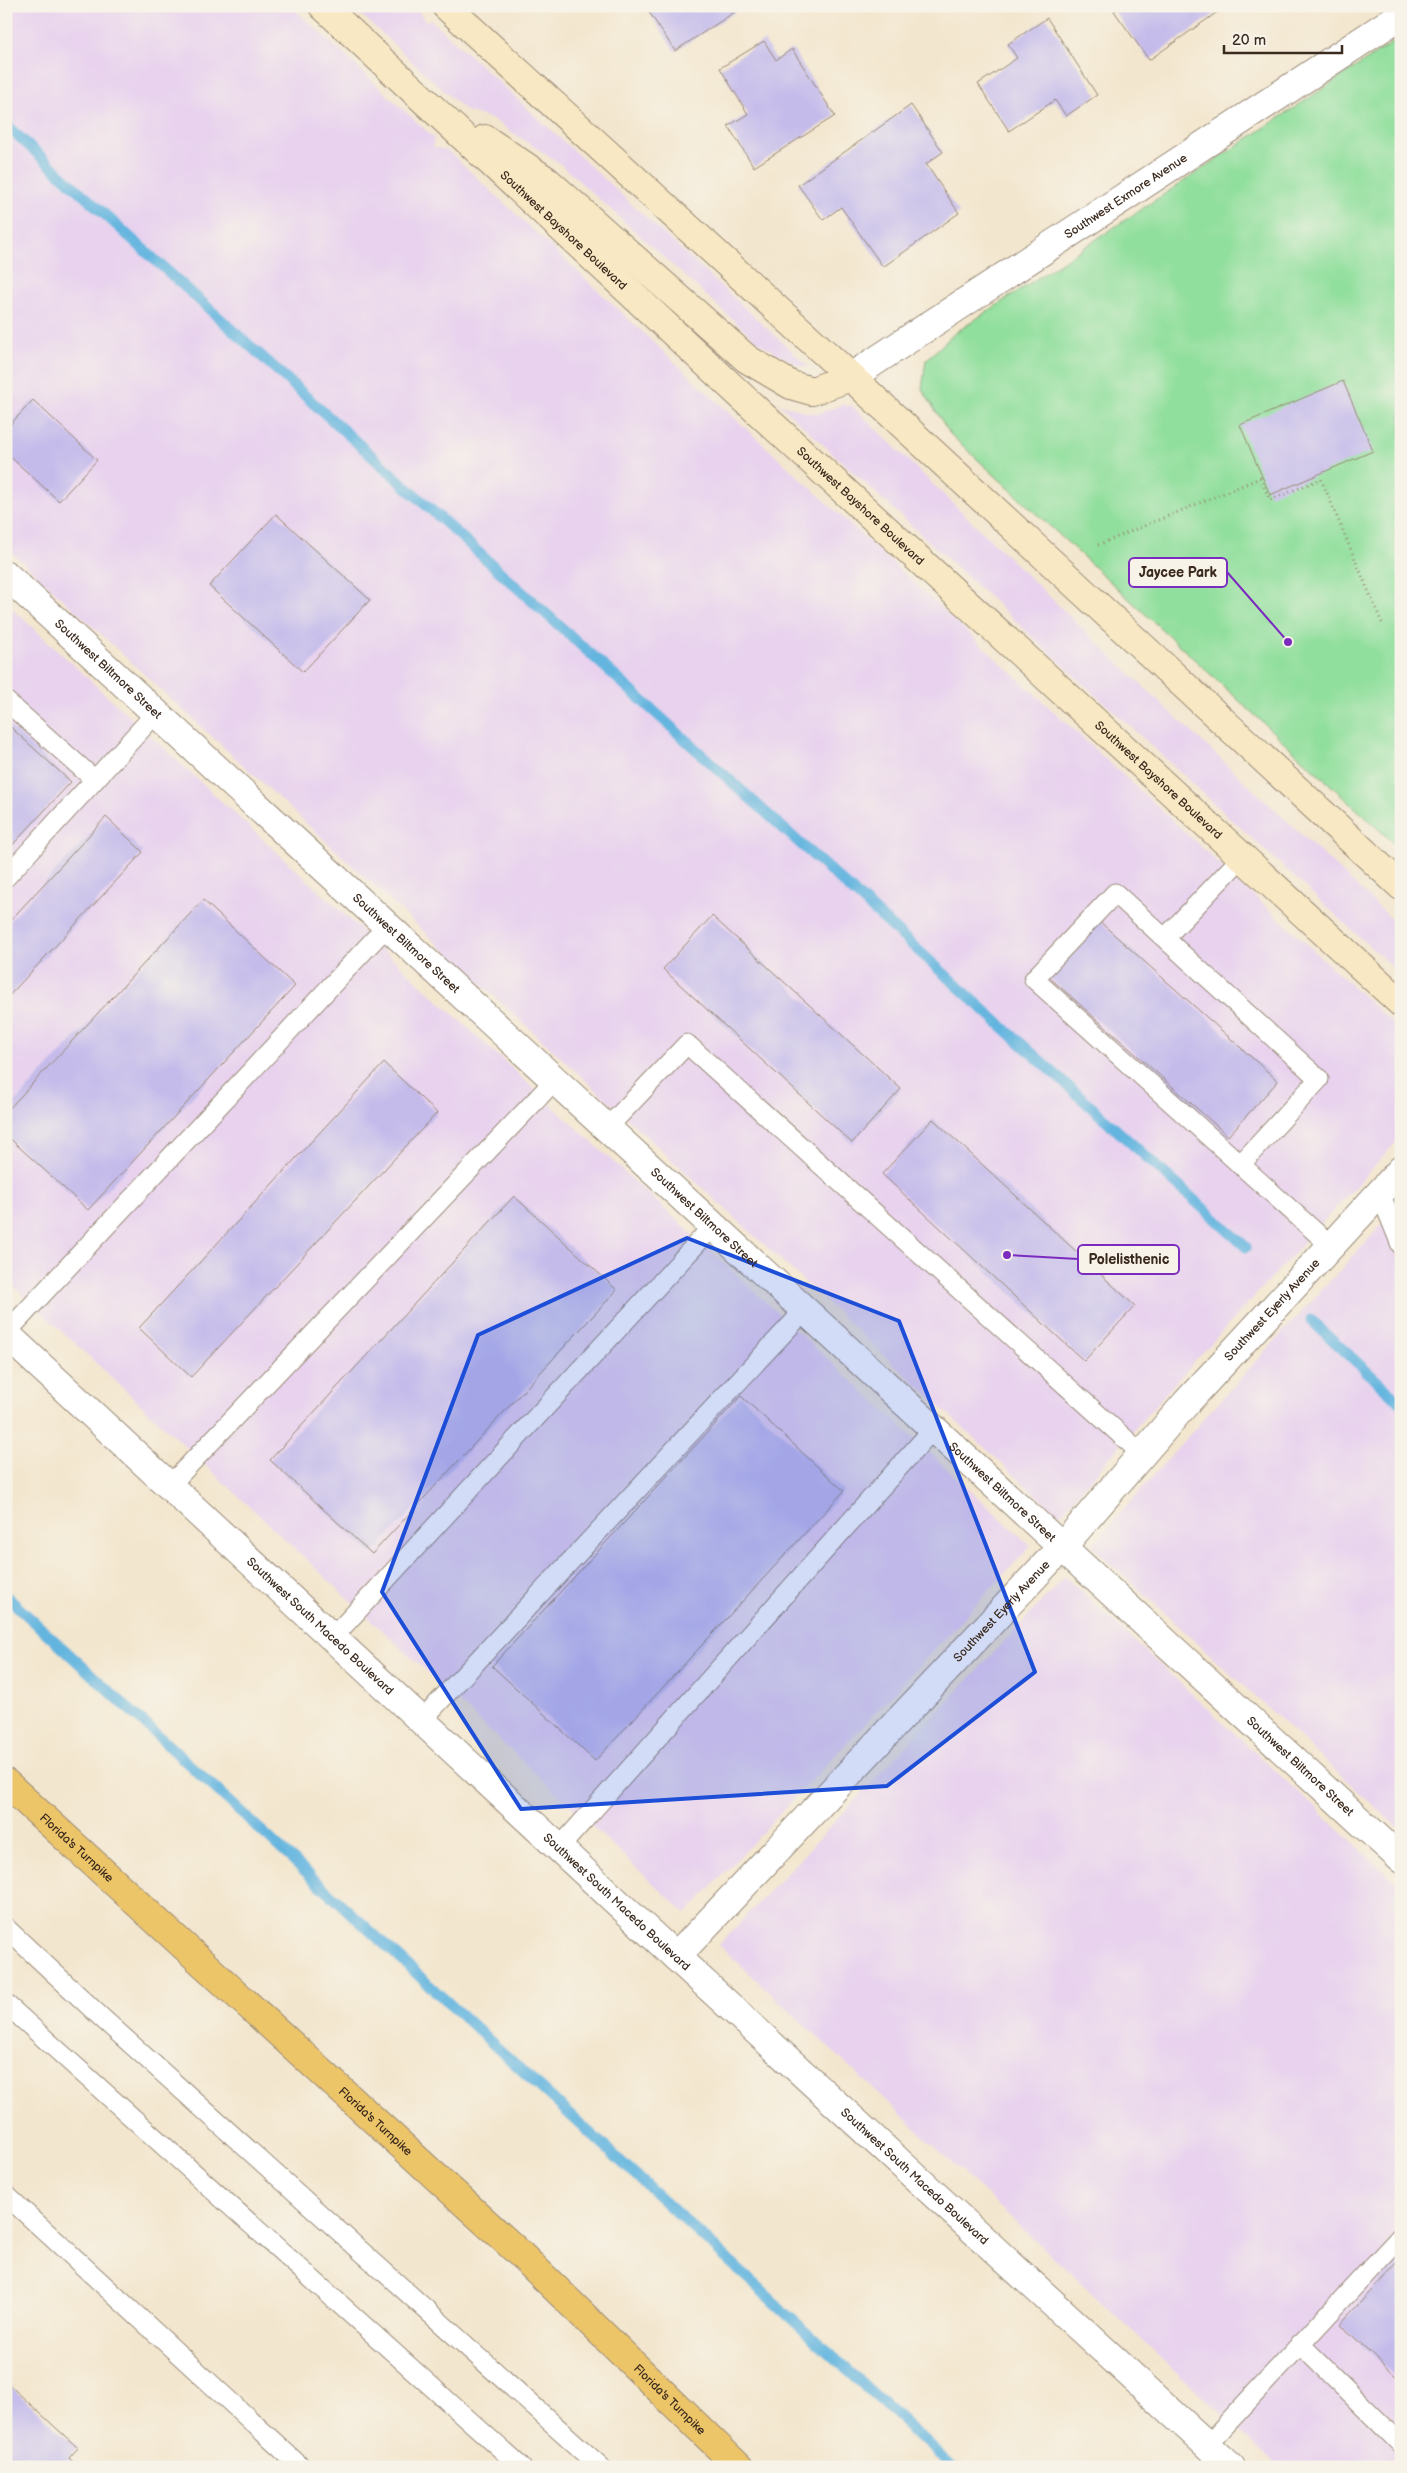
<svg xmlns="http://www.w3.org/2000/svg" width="1407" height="2473" font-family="'Balsamiq Sans',sans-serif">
  <rect width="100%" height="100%" fill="#f7f3e8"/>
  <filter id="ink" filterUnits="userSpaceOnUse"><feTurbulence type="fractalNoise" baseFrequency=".02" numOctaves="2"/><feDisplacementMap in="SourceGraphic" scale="10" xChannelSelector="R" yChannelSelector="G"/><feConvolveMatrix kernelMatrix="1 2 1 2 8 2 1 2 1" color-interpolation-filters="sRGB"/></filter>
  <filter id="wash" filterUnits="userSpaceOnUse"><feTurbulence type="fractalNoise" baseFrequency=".0096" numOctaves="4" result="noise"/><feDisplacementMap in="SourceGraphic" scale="20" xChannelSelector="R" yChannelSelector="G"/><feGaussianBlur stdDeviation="1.12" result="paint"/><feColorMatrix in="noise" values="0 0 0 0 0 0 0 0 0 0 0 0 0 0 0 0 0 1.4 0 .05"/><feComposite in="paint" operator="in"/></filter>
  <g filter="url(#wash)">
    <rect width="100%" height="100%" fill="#f3e6ce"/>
    <path fill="#e8d2ee" d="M6,6H291L434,138L433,147L448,151L752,434L1401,1031V1137L1172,1386L1059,1516L6,547Z
      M352,6H415L426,22L430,19L810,368L797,365L758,342L559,163L492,119L466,111Z
      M778,403L809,413H820L844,404L847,407L851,405L1113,658L1401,928V975Z
      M6,603L1031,1546L686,1914L6,1279Z
      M1401,1204V1831L1092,1546L1204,1418Z
      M1065,1577L1401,1887V2467H1278L719,1945Z"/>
    <path fill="#91df9d" stroke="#66845e" d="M1401,37V850L950,434L922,389L926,360L955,333Z"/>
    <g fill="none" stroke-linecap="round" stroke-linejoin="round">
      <path stroke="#64b5df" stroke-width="11" d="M6,125L1246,1247
        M1311,1320L1401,1403
        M6,1596L953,2467"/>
    </g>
    <g id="blocks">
      <path fill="#c5bbeb" d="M645,6H744L675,51Z
        M1122,6H1226L1149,60L1114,11Z
        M1047,18L1097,95L1066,116L1055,100L1009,131L978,84L1017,58L1008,44Z
        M764,41L776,60L792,49L835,116L754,167L728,126L748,114L720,68Z
        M911,105L943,152L926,164L959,213L883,267L841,207L823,220L798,185Z
        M1343,381L1373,451L1270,495L1240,425Z
        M33,400L97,460L59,501L6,453V429Z
        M276,514L370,600L303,672L209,586Z
        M6,723L71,782L6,852Z
        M106,817L143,852L6,999V925Z
        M203,900L295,986L88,1210L6,1135V1112Z
        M712,916L901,1089L852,1143L663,969Z
        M1099,921L1278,1081L1228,1136L1049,977Z
        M384,1063L437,1113L191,1377L139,1328Z
        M933,1119L1135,1306L1084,1361L882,1174Z
        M514,1196L617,1290L372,1554L270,1460Z
        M741,1396L844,1491L595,1761L492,1666Z
        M1401,2259V2381L1340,2324Z
        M6,2382L78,2448L69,2458L79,2467H6Z"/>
    </g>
  </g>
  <g filter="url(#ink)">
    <use href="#blocks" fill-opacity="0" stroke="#978876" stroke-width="1"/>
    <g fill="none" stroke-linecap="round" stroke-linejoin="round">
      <g stroke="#978876" stroke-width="21">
        <path id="lane" d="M6,701L95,780
          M6,877L156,713
          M1165,938L1242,857
          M607,1128L687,1044L1142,1454
          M1240,1165L1319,1079L1115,893L1034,979L1331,1246
          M1380,1193L1401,1245
          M6,1333L387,926
          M170,1485L555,1080
          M333,1637L713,1226
          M422,1720L805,1310
          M559,1848L934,1428
          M6,1928L102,2018L601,2467
          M6,2004L521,2467
          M6,2195L301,2467
          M1300,2344L1401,2444
          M1207,2445L1401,2236"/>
      </g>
      <g stroke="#978876" stroke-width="30">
        <g id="street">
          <path id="s1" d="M851,377L1401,15"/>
          <path id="s2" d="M6,575L1401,1859"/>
          <path id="s3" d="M6,1334L676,1957L1231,2467"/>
          <path id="s4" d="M676,1957L1062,1547L1187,1402L1401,1170"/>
        </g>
      </g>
      <g stroke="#978876" stroke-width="30">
        <g id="secondary">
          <path id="s5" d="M323,6L765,418L1401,1003"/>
          <path d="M446,6L851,377L1401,886"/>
          <path d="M485,139L546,180L747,359L791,385L812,391L851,377"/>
        </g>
      </g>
      <g stroke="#978876" stroke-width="30">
        <g id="highway">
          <path id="s6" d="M6,1783L518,2252L739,2467"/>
        </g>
      </g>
      <path stroke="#978876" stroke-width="3" stroke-dasharray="1 4" stroke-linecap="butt" d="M1098,545L1260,478L1270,500L1321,479L1382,623"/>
      <use href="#lane" stroke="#fff" stroke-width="19"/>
      <use href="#street" stroke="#fff" stroke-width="28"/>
      <use href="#secondary" stroke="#f8e8c3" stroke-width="28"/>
      <use href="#highway" stroke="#edc569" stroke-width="28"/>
    </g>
  </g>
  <path fill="#1d4ed8" fill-opacity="0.2" stroke="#1d4ed8" stroke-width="4" stroke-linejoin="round" d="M687,1238L899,1321L1035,1672L887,1786L521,1809L382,1592L478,1335Z"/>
  <g text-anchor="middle" stroke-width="4.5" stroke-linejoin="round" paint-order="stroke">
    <g font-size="12" fill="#3b2a1e" stroke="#f7f3e8">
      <text dy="4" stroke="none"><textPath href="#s1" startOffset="329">Southwest Exmore Avenue</textPath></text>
      <text dy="4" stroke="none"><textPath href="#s5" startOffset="329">Southwest Bayshore Boulevard</textPath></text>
      <text dy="4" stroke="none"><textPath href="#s5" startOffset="734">Southwest Bayshore Boulevard</textPath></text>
      <text dy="4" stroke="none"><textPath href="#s2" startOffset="139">Southwest Biltmore Street</textPath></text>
      <text dy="4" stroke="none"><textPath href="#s5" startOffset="1139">Southwest Bayshore Boulevard</textPath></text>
      <text dy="4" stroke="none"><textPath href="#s2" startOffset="544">Southwest Biltmore Street</textPath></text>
      <text dy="4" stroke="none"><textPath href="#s2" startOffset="949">Southwest Biltmore Street</textPath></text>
      <text dy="4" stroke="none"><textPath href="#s4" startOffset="880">Southwest Eyerly Avenue</textPath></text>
      <text dy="4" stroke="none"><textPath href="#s2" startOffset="1354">Southwest Biltmore Street</textPath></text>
      <text dy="4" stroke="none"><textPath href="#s4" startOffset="475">Southwest Eyerly Avenue</textPath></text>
      <text dy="4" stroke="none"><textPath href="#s3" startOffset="429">Southwest South Macedo Boulevard</textPath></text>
      <text dy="4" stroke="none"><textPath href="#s2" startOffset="1759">Southwest Biltmore Street</textPath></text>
      <text dy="4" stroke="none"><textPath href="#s6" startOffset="96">Florida's Turnpike</textPath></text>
      <text dy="4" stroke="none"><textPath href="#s3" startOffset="834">Southwest South Macedo Boulevard</textPath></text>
      <text dy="4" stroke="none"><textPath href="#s6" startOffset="501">Florida's Turnpike</textPath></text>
      <text dy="4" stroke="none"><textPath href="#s3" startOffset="1239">Southwest South Macedo Boulevard</textPath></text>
      <text dy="4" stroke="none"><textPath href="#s6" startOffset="906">Florida's Turnpike</textPath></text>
    </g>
  </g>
  <path fill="none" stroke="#7b2cbf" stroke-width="2" d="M1288 642L1227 572M1007 1255L1078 1259"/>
  <g fill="#7b2cbf" stroke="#f7f3e8" stroke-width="2">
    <circle cx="1288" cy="642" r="5"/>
    <circle cx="1007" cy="1255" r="5"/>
  </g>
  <g fill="#f7f3e8" stroke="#7b2cbf" stroke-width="2">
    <rect x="1129" y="558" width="98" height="29" rx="5"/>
    <rect x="1078" y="1245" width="101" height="29" rx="5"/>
  </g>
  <g font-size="14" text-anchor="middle" font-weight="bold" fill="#3b2a1e">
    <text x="1178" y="577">Jaycee Park</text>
    <text x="1129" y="1264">Polelisthenic</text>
  </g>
  <rect width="1407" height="2473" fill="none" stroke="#f7f3e8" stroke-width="25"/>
  <path d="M1224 45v8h118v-8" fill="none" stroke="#3b2a1e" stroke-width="2.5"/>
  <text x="1232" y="45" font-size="15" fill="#3b2a1e" stroke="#f7f3e8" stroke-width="4" paint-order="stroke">20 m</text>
</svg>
